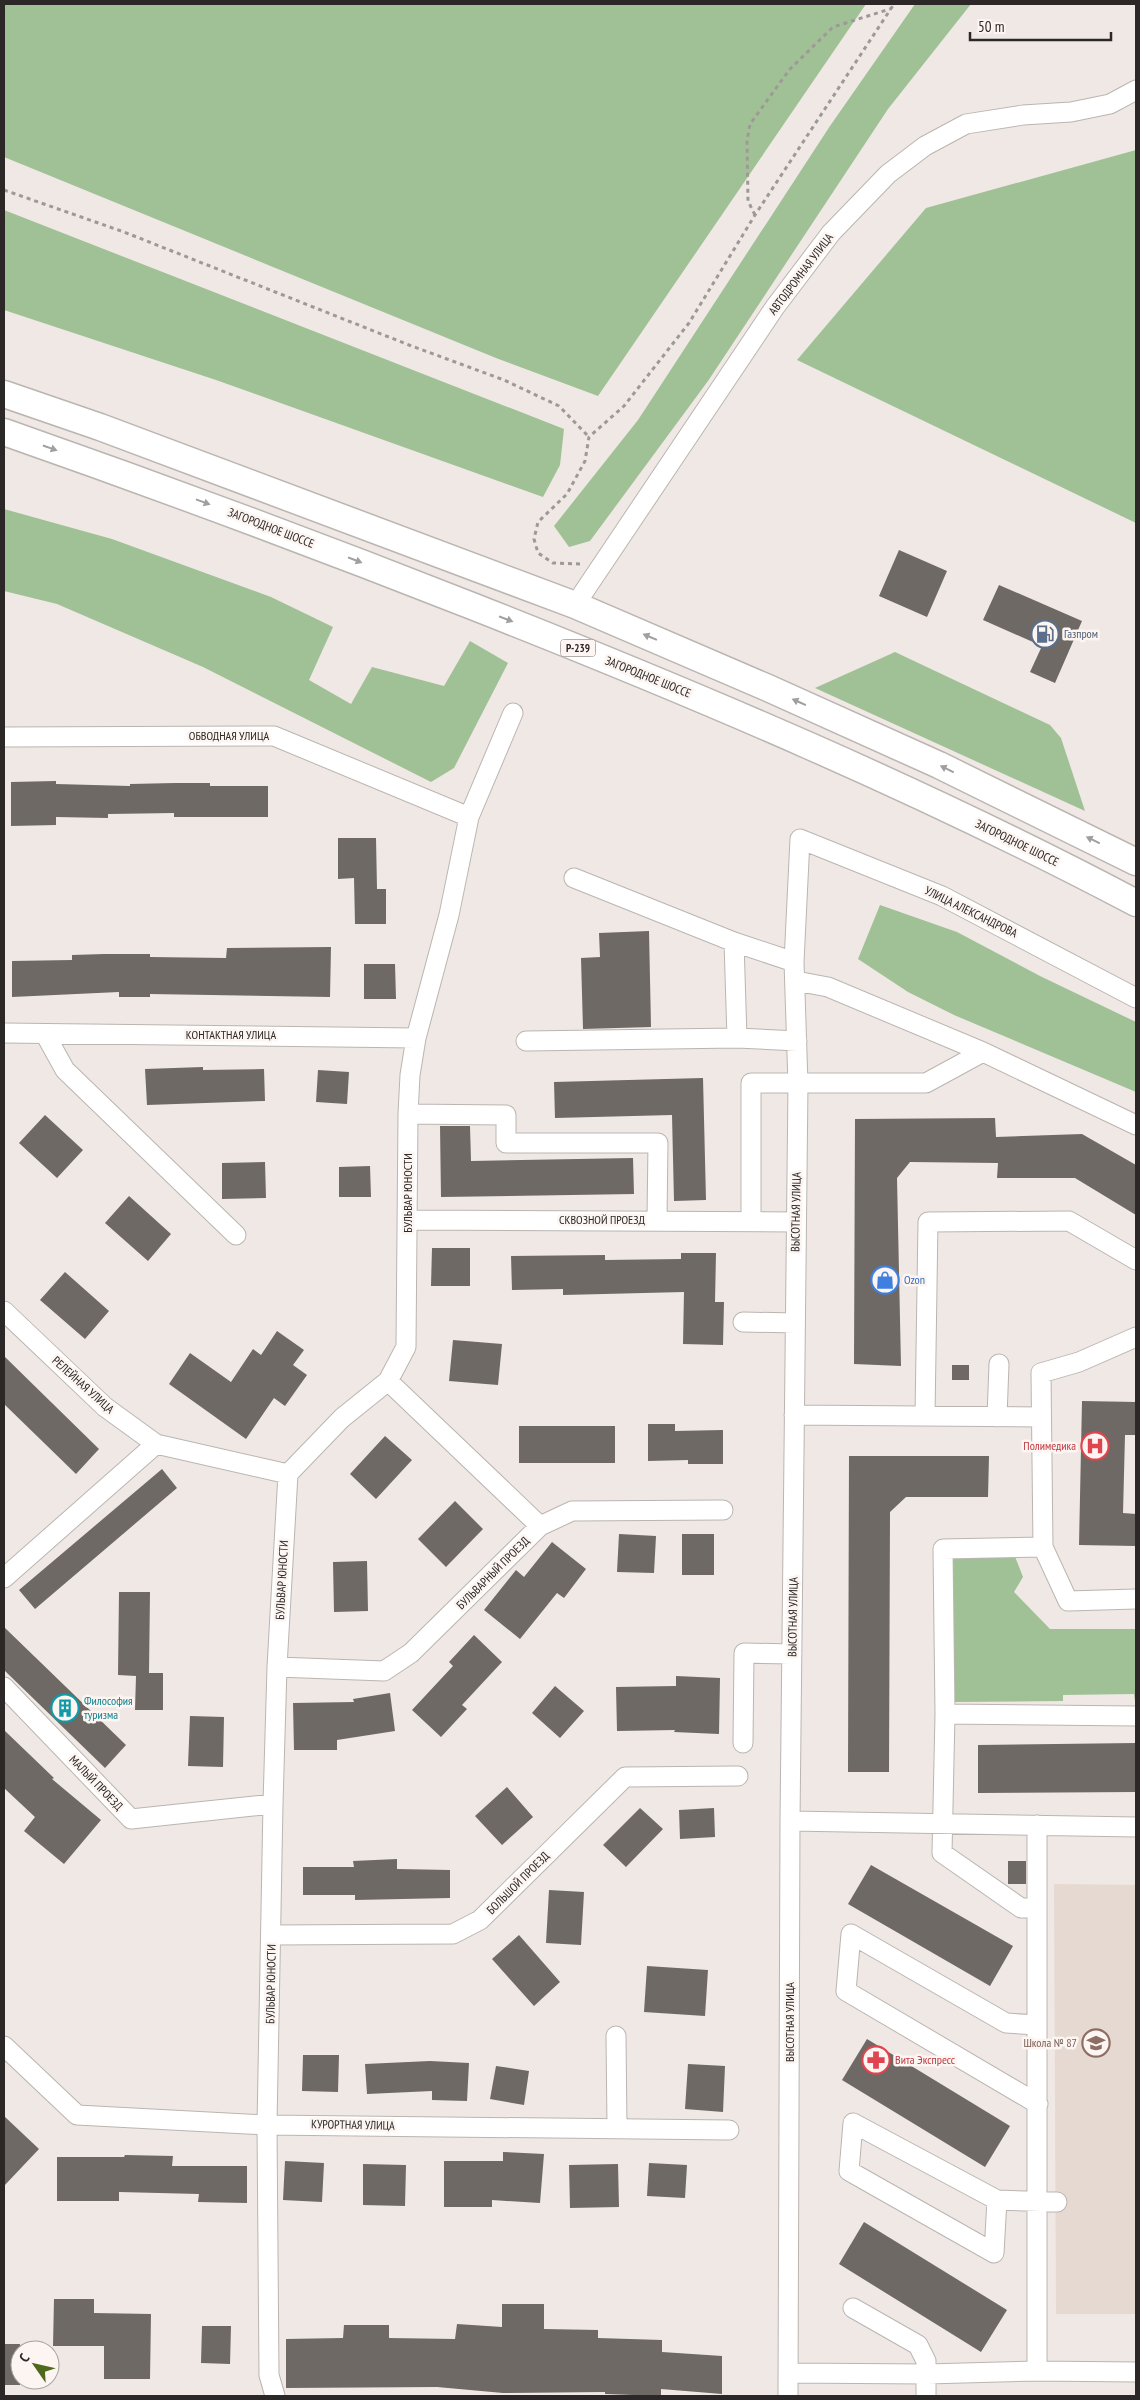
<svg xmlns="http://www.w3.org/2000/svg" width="1140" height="2400" font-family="'PT Sans Narrow',sans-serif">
  <rect width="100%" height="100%" fill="#efe8e4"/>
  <path fill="#e6d9d1" d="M1054,1884L1136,1885V2314H1056Z"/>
  <path fill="#a0c196" d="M4,4H866L598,396L496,358L4,157Z
    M915,4H971L888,109L708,381L590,541L569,547L554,526L638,420L830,126Z
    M1136,150V523L797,360L926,208Z
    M4,210L564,429L560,465L543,497L216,380L4,310Z
    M4,509L112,539L271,597L333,627L309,680L351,704L372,667L444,686L470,641L508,663L454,768L431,782L203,667L57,604L4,591Z
    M895,652L1050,725L1061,738L1085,811L815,688Z
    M880,905L957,932L1040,976L1136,1022V1092L954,1015L908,992L858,959Z
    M952,1554H1014L1023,1577L1014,1592L1050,1629H1135L1136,1618V1708L1134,1694L1063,1695V1701L954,1702Z"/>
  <path fill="#6e6965" d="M899,550L947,571L927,617L879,596Z
    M999,585L1082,621L1055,683L1030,672L1042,646L983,620Z
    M56,781V784L130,786V784L175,783H210V786H268V817H174V813L108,814V818L56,817V825L11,826V782Z
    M338,838H376L377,889H386V924H355L354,878L338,879Z
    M649,931L651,1027L583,1029L581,958L600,957L599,933Z
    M331,947L330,997L150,994V997H119V992L12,997V961L72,960V955L104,954H150V957L226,958L227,948Z
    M364,964H395L396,999H364Z
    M203,1067V1070L264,1069L265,1101L147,1105L145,1069Z
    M318,1070L349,1072L347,1104L316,1102Z
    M703,1078L706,1200L674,1201L672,1115L555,1118L554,1082Z
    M45,1115L83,1150L57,1178L19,1143Z
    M995,1118L996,1137L1082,1134L1136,1165V1215L1075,1178H997L998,1163L910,1162L897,1178L901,1366L854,1364L855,1119Z
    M440,1126H470L471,1161L633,1158L634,1194L441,1197Z
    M265,1162L266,1198L222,1199V1163Z
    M370,1166L371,1197H339V1167Z
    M129,1196L171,1234L148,1261L105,1223Z
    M432,1248H470V1286H431Z
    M681,1253H716L715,1302H724L723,1345L683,1344L684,1292L563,1295V1289L512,1290L511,1256L605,1255V1260L681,1259Z
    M65,1272L109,1311L85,1339L40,1300Z
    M277,1331L304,1350L293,1365L307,1375L285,1406L274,1398L246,1439L169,1384L190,1353L231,1382L253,1349L261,1355Z
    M453,1340L502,1344L498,1385L449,1381Z
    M4,1356L99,1449L76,1474L4,1404Z
    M952,1365H969V1380H952Z
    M1082,1401L1136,1402V1435H1125L1123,1513L1136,1514V1546L1079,1545Z
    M648,1424H675V1431L723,1430V1464H688V1460L648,1461Z
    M519,1426H615V1463H519Z
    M385,1436L412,1460L376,1499L350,1474Z
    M849,1456H989L988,1497H906L890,1512L889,1772H848Z
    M162,1469L177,1488L35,1609L19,1590Z
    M455,1501L483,1529L446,1567L418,1539Z
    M619,1534L656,1536L654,1573L617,1572Z
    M682,1534H714V1575H682Z
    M552,1542L586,1569L564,1598L557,1593L520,1639L484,1610L516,1570L524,1577Z
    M367,1561L368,1611L334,1612L333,1562Z
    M119,1592H150L149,1673H163V1710H135L136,1676L118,1675Z
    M4,1627L126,1745L105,1768L4,1670Z
    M474,1635L502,1662L462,1705L467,1709L441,1737L412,1710L453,1666L449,1662Z
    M676,1676L720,1678L719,1734L674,1732L675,1730L617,1731L616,1687L676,1686Z
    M555,1686L584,1711L560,1738L532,1713Z
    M390,1693L395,1731L337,1740V1750H294L293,1703L354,1702L353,1699Z
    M190,1716L224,1717L223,1767L188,1766Z
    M4,1730L54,1778L52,1779L101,1820L64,1864L24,1831L35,1817L4,1788Z
    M1136,1743V1792L978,1793V1745Z
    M507,1787L533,1817L502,1845L475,1816Z
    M640,1808L663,1829L626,1867L603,1845Z
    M714,1808L715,1837L680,1839L679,1810Z
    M397,1859V1869L450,1870V1898L355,1900V1895H303V1867H354L353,1861Z
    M1008,1861H1026V1884H1008Z
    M871,1865L1013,1946L990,1986L848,1904Z
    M549,1890L584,1892L581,1945L546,1943Z
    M519,1935L560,1982L534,2006L492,1959Z
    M647,1966L708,1970L705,2016L644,2012Z
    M867,2039L1010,2126L985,2167L842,2080Z
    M303,2055H339L338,2092L302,2091Z
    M430,2061L469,2063L467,2101L432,2100V2091L367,2094L365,2064Z
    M688,2064L725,2066L723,2112L685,2109Z
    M496,2066L529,2071L524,2105L490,2099Z
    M4,2116L39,2149L4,2186Z
    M503,2152L544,2154L540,2203L492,2200V2207H444V2161H503Z
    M125,2155L173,2156L172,2166H247V2203L198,2202L199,2194L119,2192V2201H57V2157H124Z
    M285,2161L324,2163L322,2202L283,2200Z
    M649,2163L687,2165L685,2198L647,2196Z
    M363,2164L406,2165L405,2206L363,2205Z
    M618,2164L619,2207L570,2208L569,2165Z
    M864,2222L1007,2310L981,2352L839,2264Z
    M54,2299H94V2313L151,2314L150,2379H104V2346H53Z
    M502,2304H544V2329L598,2330V2338L662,2340V2352L722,2356V2394L661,2389V2396L605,2394V2392L503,2393L437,2387L286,2388V2339L343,2338L344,2325H389V2338L455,2339L457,2324L502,2327Z
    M202,2326H231L230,2364L201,2363Z
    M4,2344H20V2385H4Z"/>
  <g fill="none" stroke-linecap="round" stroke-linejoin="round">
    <g stroke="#bbb5b1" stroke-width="21">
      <path id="minor" d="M575,605L775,307L831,233L888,174L925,146L966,124L1023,115L1071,112L1110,104L1136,90
        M4,737L274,736L469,817
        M574,878L734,942L794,962
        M734,942L737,1038L797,1041
        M796,981L828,987L983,1052L1136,1125
        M4,1033L416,1038
        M45,1034L65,1070L236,1235
        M526,1041L737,1038
        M408,1114L506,1115V1143H658L657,1220
        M408,1220L796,1222
        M751,1221V1083H926L983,1052
        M4,1311L105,1407L156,1444L288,1474
        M743,1322L795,1323
        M1136,1337L1079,1362L1041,1373L1043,1547L1068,1601L1136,1599
        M388,1381L540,1526
        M794,1415L1040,1417
        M925,1416L928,1222L1069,1221L1136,1260
        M997,1417L999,1364
        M4,1578L156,1444
        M277,1667L384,1671L411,1653L540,1526L572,1511L723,1510
        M4,1687L131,1819L273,1804
        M945,1714L943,1549L1043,1547
        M743,1743L744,1653L792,1654
        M790,1821L1136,1827
        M1036,1908H1021L942,1853L945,1714L1136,1716
        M272,1935L453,1934L480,1920L625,1777L738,1776
        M1037,2025L1006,2023L851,1934L846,1991L1038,2104
        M616,2036L617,2128
        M4,2046L77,2115L267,2125L729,2130
        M997,2200L994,2253L849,2171L853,2123L997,2200L1057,2202
        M853,2308L918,2345L926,2361V2396
        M1037,2371L1136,2372
        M788,2373L927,2374L1037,2371V1825
        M275,2396L269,2375L267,2125L273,1804L277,1667L288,1474L342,1418L388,1381L406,1347L408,1114L410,1075L416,1038L449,915L469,817L513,713
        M788,2396L790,1821L798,1084L794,962L800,839L942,896L1136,998"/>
    </g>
    <g stroke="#bbb5b1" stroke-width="29">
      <path id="highway" d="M4,394L100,427L575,605L768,688L939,765L1136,862
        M4,432C161,487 317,545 472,606C698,695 922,790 1136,903"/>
    </g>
    <path stroke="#9e9996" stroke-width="3" stroke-dasharray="4 4" stroke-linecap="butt" d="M4,190L124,232L409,345L504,380L559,406L589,437
      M755,215L748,201L747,141L750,124L790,69L833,27L890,9
      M580,564L553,563L538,553L534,539L538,522L567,494L585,461L589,437L624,406L689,323L755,215L894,4
      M818,2396V2395"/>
    <use href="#minor" stroke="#fff" stroke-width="19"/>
    <use href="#highway" stroke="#fff" stroke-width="26"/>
  </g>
  <defs><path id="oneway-solid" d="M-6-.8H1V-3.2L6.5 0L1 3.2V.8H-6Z" transform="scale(1.25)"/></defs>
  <g fill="#a09e9e">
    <use href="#oneway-solid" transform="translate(50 448) rotate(19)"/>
    <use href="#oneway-solid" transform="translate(203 502) rotate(20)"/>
    <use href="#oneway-solid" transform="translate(355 560) rotate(21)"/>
    <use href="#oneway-solid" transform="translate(506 619) rotate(21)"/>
    <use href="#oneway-solid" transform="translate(650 637) rotate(-157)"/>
    <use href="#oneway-solid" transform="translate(799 702) rotate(-156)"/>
    <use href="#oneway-solid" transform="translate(947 769) rotate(-154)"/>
    <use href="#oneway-solid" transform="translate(1093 840) rotate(-154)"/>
  </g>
  <defs>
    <g id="fuel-ring" transform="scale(1.4375)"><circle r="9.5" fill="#fcf5f1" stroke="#5c6f8a" stroke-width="1.5"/><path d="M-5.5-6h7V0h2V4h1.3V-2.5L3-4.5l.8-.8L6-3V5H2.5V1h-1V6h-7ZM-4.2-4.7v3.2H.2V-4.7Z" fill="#5c6f8a"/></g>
    <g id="shop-ring" transform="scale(1.4375)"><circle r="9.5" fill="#fcf5f1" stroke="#3f7fe0" stroke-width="1.5"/><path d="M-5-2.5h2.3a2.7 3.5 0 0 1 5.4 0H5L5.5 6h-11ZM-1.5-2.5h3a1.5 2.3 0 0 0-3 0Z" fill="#3f7fe0"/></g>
    <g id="hospital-ring" transform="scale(1.4375)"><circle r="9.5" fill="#fcf5f1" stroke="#e0444e" stroke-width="1.5"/><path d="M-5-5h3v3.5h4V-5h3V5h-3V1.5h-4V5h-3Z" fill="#e0444e"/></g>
    <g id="building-ring" transform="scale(1.4375)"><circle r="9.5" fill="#fcf5f1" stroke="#0f9aa8" stroke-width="1.5"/><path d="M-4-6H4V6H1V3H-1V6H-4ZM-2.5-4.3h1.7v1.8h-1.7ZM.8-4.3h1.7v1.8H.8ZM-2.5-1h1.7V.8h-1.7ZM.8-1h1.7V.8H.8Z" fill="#0f9aa8"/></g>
    <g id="school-ring" transform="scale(1.4375)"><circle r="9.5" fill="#fcf5f1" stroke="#8d6e63" stroke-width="1.5"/><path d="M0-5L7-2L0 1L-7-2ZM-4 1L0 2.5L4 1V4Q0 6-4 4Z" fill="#8d6e63"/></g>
    <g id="pharmacy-ring" transform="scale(1.4375)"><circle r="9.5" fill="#fcf5f1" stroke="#e0444e" stroke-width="1.5"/><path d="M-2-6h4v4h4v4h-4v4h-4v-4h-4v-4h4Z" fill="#e0444e"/></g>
  </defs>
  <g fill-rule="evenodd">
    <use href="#fuel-ring" x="1045" y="634"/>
    <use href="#shop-ring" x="885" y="1280"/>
    <use href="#hospital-ring" x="1095" y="1446"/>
    <use href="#building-ring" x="65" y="1708"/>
    <use href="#school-ring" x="1096" y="2043"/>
    <use href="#pharmacy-ring" x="876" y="2060"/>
  </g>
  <g text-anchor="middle" stroke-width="5" stroke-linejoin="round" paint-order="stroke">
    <rect fill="#fcf5f1" stroke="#6a6664" stroke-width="1" x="560.5" y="639.5" width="35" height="17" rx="4"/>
    <g font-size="11" font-weight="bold" fill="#2b2827">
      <text x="578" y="652">Р-239</text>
    </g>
    <g font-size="12" fill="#2b2827" stroke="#fcf5f1">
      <text transform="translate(801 274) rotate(-53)" y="4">АВТОДРОМНАЯ УЛИЦА</text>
      <text transform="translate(271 528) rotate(21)" y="4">ЗАГОРОДНОЕ ШОССЕ</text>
      <text transform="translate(648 677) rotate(22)" y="4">ЗАГОРОДНОЕ ШОССЕ</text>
      <text x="229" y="740">ОБВОДНАЯ УЛИЦА</text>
      <text transform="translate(1017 843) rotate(26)" y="4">ЗАГОРОДНОЕ ШОССЕ</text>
      <text transform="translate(971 912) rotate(26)" y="4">УЛИЦА АЛЕКСАНДРОВА</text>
      <text x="231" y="1039">КОНТАКТНАЯ УЛИЦА</text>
      <text transform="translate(408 1193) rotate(-90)" y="4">БУЛЬВАР ЮНОСТИ</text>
      <text transform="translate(796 1212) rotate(-89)" y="4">ВЫСОТНАЯ УЛИЦА</text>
      <text x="602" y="1224">СКВОЗНОЙ ПРОЕЗД</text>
      <text transform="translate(83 1385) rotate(42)" y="4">РЕЛЕЙНАЯ УЛИЦА</text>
      <text transform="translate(493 1573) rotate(-45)" y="4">БУЛЬВАРНЫЙ ПРОЕЗД</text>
      <text transform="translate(282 1580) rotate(-87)" y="4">БУЛЬВАР ЮНОСТИ</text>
      <text transform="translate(793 1617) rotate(-89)" y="4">ВЫСОТНАЯ УЛИЦА</text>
      <text transform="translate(96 1783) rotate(46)" y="4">МАЛЫЙ ПРОЕЗД</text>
      <text transform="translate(518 1883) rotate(-45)" y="4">БОЛЬШОЙ ПРОЕЗД</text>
      <text transform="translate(271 1984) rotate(-89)" y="4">БУЛЬВАР ЮНОСТИ</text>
      <text transform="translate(790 2022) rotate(-90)" y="4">ВЫСОТНАЯ УЛИЦА</text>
      <text transform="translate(353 2125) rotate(1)" y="4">КУРОРТНАЯ УЛИЦА</text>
    </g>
    <g font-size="12" fill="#4e5e75" stroke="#fcf5f1" text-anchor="start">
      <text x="1064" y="638">Газпром</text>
    </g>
    <g font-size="12" fill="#366cbe" stroke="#fcf5f1" text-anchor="start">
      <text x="904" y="1284">Ozon</text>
    </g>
    <g font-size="12" fill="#be3a42" stroke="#fcf5f1" text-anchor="end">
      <text x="1076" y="1450">Полимедика</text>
      <text x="895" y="2064" text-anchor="start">Вита Экспресс</text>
    </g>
    <g font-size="12" fill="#0d838f" stroke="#fcf5f1" text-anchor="start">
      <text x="84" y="1705">Философия<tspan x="84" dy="14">туризма</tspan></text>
    </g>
    <g font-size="12" fill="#785e54" stroke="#fcf5f1" text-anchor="end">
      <text x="1077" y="2047">Школа № 87</text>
    </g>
  </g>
  <rect width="1140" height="2400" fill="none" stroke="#2b2827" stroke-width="10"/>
  <g transform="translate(35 2365) rotate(304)"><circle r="24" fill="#fcf5f1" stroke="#a8a3a0"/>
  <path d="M0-4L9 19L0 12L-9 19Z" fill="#4e691b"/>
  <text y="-8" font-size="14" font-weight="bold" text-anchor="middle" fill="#2b2827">С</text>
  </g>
  <path d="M970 32v8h141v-8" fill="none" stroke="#2b2827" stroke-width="2.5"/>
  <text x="978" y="32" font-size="15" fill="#2b2827" stroke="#fcf5f1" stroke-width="4" paint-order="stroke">50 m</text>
</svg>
